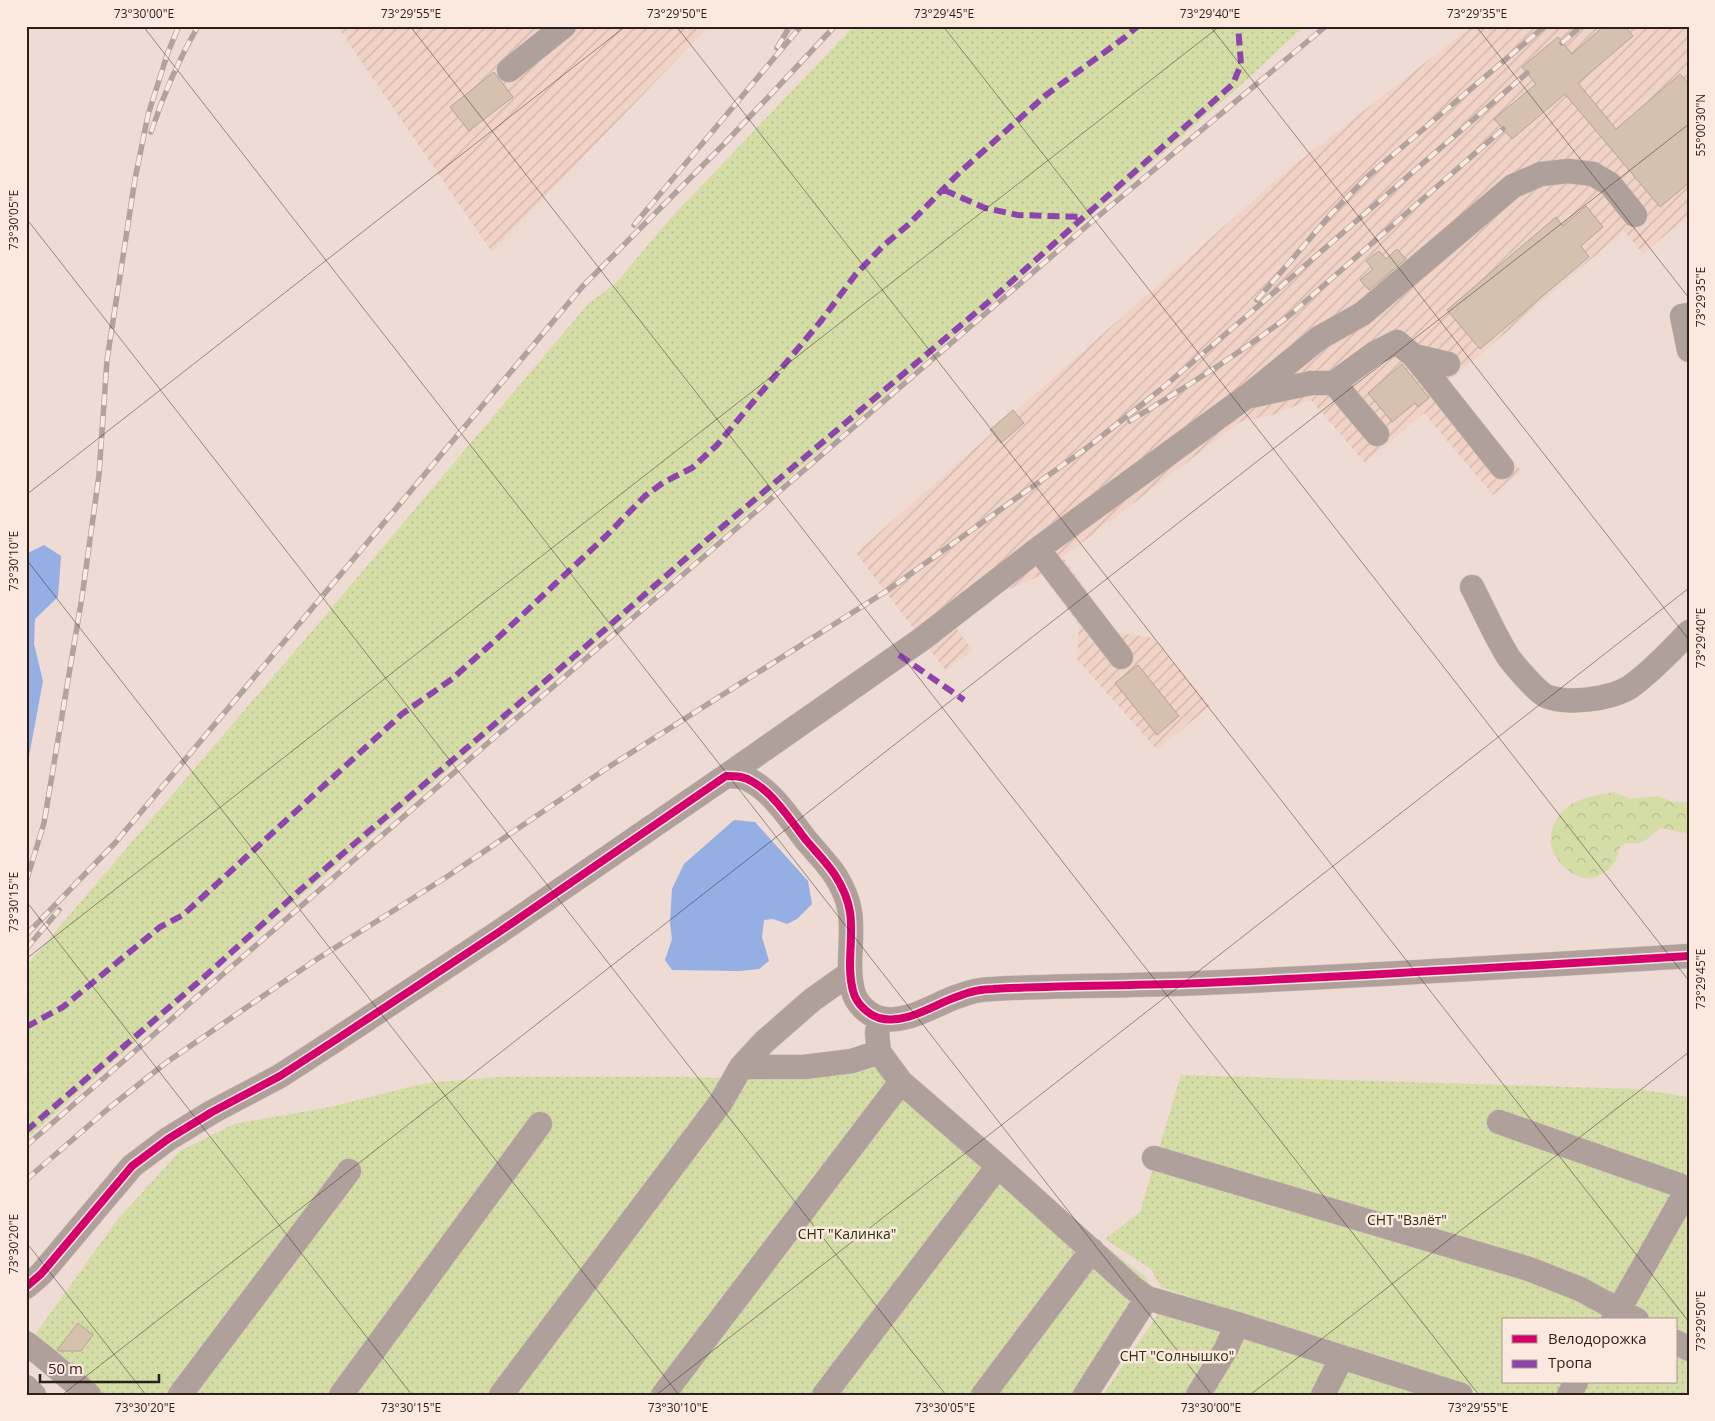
<svg xmlns="http://www.w3.org/2000/svg" width="1715" height="1421" font-family="'Open Sans',sans-serif">
  <defs>
    <pattern id="industrial-furrows" width="10" height="10" patternUnits="userSpaceOnUse" patternTransform="scale(1.25)"><rect width="10" height="10" fill="#f1d2c6"/><path d="M-1 1l2-2M0 10L10 0M9 11l2-2" fill="none" stroke="#cfb4aa"/></pattern>
    <pattern id="green-dots" width="8" height="8" patternUnits="userSpaceOnUse" patternTransform="scale(1.25)"><rect width="8" height="8" fill="#d5dda7"/><path d="M2 2h.1M6 6h.1" fill="none" stroke="#b7bd8f" stroke-width="1.8" stroke-linecap="round"/></pattern>
    <pattern id="forest-crowns" width="20" height="18" patternUnits="userSpaceOnUse" patternTransform="scale(1.25)"><rect width="20" height="18" fill="#d5dda7"/><path d="M2 6a3 3 0 1 1 6 0M12 15a3 3 0 1 1 6 0" fill="none" stroke="#b7bd8f"/></pattern>
  </defs>
  <rect width="100%" height="100%" fill="#eedbd4"/>
  <path fill="url(#industrial-furrows)" d="M337,26H709L492,252Z
    M1472,26H1689V215L1643,254L1624,231L1447,383L1521,471L1493,495L1424,413L1365,463L1311,400L1272,415L1240,422L1063,557L1115,632L1153,638L1210,706L1157,750L1077,659L1079,625L1042,575L1000,593L956,628L973,650L946,671L856,553L992,433L990,430L1013,410L1015,412L1284,173Z"/>
  <path fill="url(#green-dots)" fill-rule="evenodd" d="M854,26H1304L1250,77L925,361L272,921L26,1139V966L318,624L588,304L617,282L667,222Z
    M866,1062L900,1068L1099,1241L1147,1278L1155,1309L1096,1395H75L26,1347L118,1219L180,1151L234,1124L330,1107L426,1083L500,1077H681L800,1080Z
    M1181,1075L1638,1089L1689,1097V1395H1485L1391,1359L1225,1309L1161,1287L1151,1269L1105,1239L1140,1212ZM1504,1320H1676V1382H1504Z
    M1160,1311L1426,1395H1103Z"/>
  <path fill="url(#forest-crowns)" d="M1614,792L1631,799L1657,796L1674,802H1689V834L1661,828C1655,832 1647,841 1639,843C1635,844 1628,842 1624,844C1618,847 1619,852 1617,857C1613,867 1603,876 1592,878C1576,881 1556,863 1552,848C1547,833 1557,813 1570,805C1582,797 1599,795 1614,792Z"/>
  <path fill="#95aee3" d="M44,545L61,556L58,597L35,619L34,644L43,681L27,767L26,554Z
    M734,820L755,822L808,881L812,904L797,919L787,924L773,919L764,920L762,937L769,961L759,969L740,971L672,970L665,960L672,939L670,923L672,889L684,864Z"/>
  <path fill="#d6c1ae" stroke="#b0a49c" d="M1604,26H1625L1633,36L1578,83L1616,129L1680,74L1689,84V183L1660,207L1565,94L1512,139L1494,119L1536,84L1522,67L1558,37L1572,54Z
    M494,72L513,97L469,131L450,107Z
    M1586,206L1603,227L1581,246L1589,257L1480,349L1447,310L1556,217L1563,226Z
    M1397,249L1406,259L1369,290L1360,280L1373,269L1366,261L1379,251L1386,259Z
    M1402,364L1429,398L1418,407L1415,403L1392,422L1368,393Z
    M1013,410L1024,423L1001,443L990,430Z
    M1138,665L1179,716L1157,735L1115,683Z
    M78,1323L93,1335L81,1351H59L57,1350Z"/>
  <g fill="none" stroke-linecap="round" stroke-linejoin="round">
    <g stroke="#c8bab4" stroke-width="25">
      <path id="minor" d="M509,70L564,26
        M1689,315L1682,316L1689,350
        M1414,356L1502,467
        M1334,383L1377,434
        M1249,395L1319,338L1362,314L1513,186L1541,174L1568,171L1593,174L1610,184L1635,215
        M1038,549L1121,657
        M1472,587C1484,610 1495,636 1509,658C1516,667 1536,691 1546,696C1567,705 1611,699 1630,687C1650,673 1672,650 1689,632
        M726,776L922,639L1038,549L1246,397L1311,383H1334L1375,353L1397,342L1414,356L1448,364
        M880,1018L877,1033L879,1052L901,1082L998,1166L1133,1288L1147,1298L1237,1324L1461,1395
        M741,1067H804L852,1061L879,1052
        M1499,1122L1679,1185L1689,1191
        M1154,1158L1529,1269L1580,1289L1637,1320
        M26,1287L41,1274L132,1166L168,1139L212,1112L280,1076L337,1039L499,932L726,776C736,776 744,776 753,782C773,793 792,822 806,840C816,852 827,863 835,875C842,886 848,899 850,912C854,938 846,965 853,991C856,1003 867,1014 879,1018C907,1025 934,1004 959,996C969,992 982,989 993,989C1062,985 1132,986 1202,983C1364,976 1527,966 1689,956
        M1613,1320L1687,1190
        M1676,1342L1689,1349
        M26,1343L44,1357L89,1395
        M26,1387L34,1395
        M180,1395L349,1171
        M341,1395L540,1124
        M501,1395L721,1102L741,1067L764,1042L812,1000L850,973
        M663,1395L901,1082
        M824,1395L998,1166
        M983,1395L1092,1250
        M1085,1395L1147,1298
        M1198,1395L1226,1349L1237,1324
        M1323,1395L1342,1357
        M1569,1395L1576,1382"/>
    </g>
    <use href="#minor" stroke="#b0a09c" stroke-width="24"/>
    <g stroke="#b1a29e" stroke-width="5.5">
      <path id="rail" d="M1562,43L1581,26
        M777,48L790,26
        M151,132C163,96 179,59 198,26
        M634,225L801,26
        M1257,300L1331,214L1368,176L1545,26
        M1130,421C1185,387 1240,354 1291,314L1503,129
        M26,882L44,823L82,597L99,475L107,360L135,179L148,115L168,52L179,26
        M26,935L115,843L582,287L725,143L835,26
        M26,949L59,910
        M26,1146L496,736L1089,224L1326,26
        M26,1180L109,1108L167,1062L314,961L448,876L607,768L885,592L1088,447L1160,390L1256,308L1527,73"/>
    </g>
    <use href="#rail" stroke="#fbe8df" stroke-width="4" stroke-dasharray="11" stroke-linecap="butt"/>
    <path stroke="#8e44ad" stroke-width="6" stroke-dasharray="12 6" stroke-linecap="butt" d="M944,190L985,208L1018,215L1083,217
      M899,655L964,700
      M26,1027L63,1007L160,927L183,915L402,714L452,679L501,635L606,536L645,496L664,482L692,468L717,445L821,321L856,274L883,246L909,224L959,173L1046,95L1124,38L1138,26
      M26,1131L202,979L299,891L577,654L708,539L992,299L1233,84L1241,64L1238,26"/>
    <g stroke="#fbe8df" stroke-width="11">
      <path id="cycleway" d="M26,1287L41,1274L132,1166L168,1139L212,1112L280,1076L337,1039L499,932L726,776C736,776 744,776 753,782C773,793 792,822 806,840C816,852 827,863 835,875C842,886 848,899 850,912C854,938 846,965 853,991C856,1003 867,1014 879,1018C907,1025 934,1004 959,996C969,992 982,989 993,989C1062,985 1132,986 1202,983C1364,976 1527,966 1689,956"/>
    </g>
    <use href="#cycleway" stroke="#d6006c" stroke-width="8"/>
  </g>
  <path fill="none" stroke="#2b1f1a" stroke-width="1" stroke-opacity="0.45" d="M143,26L1212,1395M410,26L1479,1395M676,26L1689,1322M943,26L1689,981M1210,26L1689,640M1476,26L1689,298M26,31L33,26M26,218L946,1395M26,495L626,26M26,559L679,1395M26,901L412,1395M26,959L1220,26M26,1242L146,1395M62,1395L1689,124M656,1395L1689,588M1250,1395L1689,1052"/>
  <g text-anchor="middle" stroke-width="5" stroke-linejoin="round" paint-order="stroke">
    <g font-size="14" fill="#28330b" stroke="#fbe8df">
      <text x="1407" y="1225">СНТ "Взлёт"</text>
      <text x="847" y="1239">СНТ "Калинка"</text>
      <text x="1177" y="1361">СНТ "Солнышко"</text>
    </g>
  </g>
  <rect width="1715" height="1421" fill="none" stroke="#fbe8df" stroke-width="55"/>
  <rect x="1502" y="1318" width="175" height="65" fill="#fbe8df" stroke="#a89890"/>
  <rect x="1512" y="1335" width="25" height="8" fill="#d6006c" stroke="#a89890"/>
  <text x="1548" y="1344" font-size="15" fill="#2b1f1a">Велодорожка</text>
  <rect x="1512" y="1360" width="25" height="8" fill="#8e44ad" stroke="#a89890"/>
  <text x="1548" y="1368" font-size="15" fill="#2b1f1a">Тропа</text>
  <path d="M40 1374v8h119v-8" fill="none" stroke="#2b1f1a" stroke-width="2.5"/>
  <text x="48" y="1374" font-size="15" fill="#2b1f1a" stroke="#fbe8df" stroke-width="4" paint-order="stroke">50 m</text>
  <rect x="28" y="28" width="1660" height="1366" fill="none" stroke="#2b1f1a" stroke-width="2"/>
  <g font-size="12" text-anchor="middle" fill="#2b1f1a">
    <text x="144" y="18">73°30'00"E</text>
    <text x="411" y="18">73°29'55"E</text>
    <text x="677" y="18">73°29'50"E</text>
    <text x="944" y="18">73°29'45"E</text>
    <text x="1210" y="18">73°29'40"E</text>
    <text x="1477" y="18">73°29'35"E</text>
    <text transform="translate(1701 125) rotate(-90)" y="4">55°00'30"N</text>
    <text transform="translate(14 220) rotate(-90)" y="4">73°30'05"E</text>
    <text transform="translate(1701 297) rotate(-90)" y="4">73°29'35"E</text>
    <text transform="translate(14 561) rotate(-90)" y="4">73°30'10"E</text>
    <text transform="translate(1701 638) rotate(-90)" y="4">73°29'40"E</text>
    <text transform="translate(14 902) rotate(-90)" y="4">73°30'15"E</text>
    <text transform="translate(1701 979) rotate(-90)" y="4">73°29'45"E</text>
    <text transform="translate(14 1244) rotate(-90)" y="4">73°30'20"E</text>
    <text transform="translate(1701 1321) rotate(-90)" y="4">73°29'50"E</text>
    <text x="145" y="1412">73°30'20"E</text>
    <text x="411" y="1412">73°30'15"E</text>
    <text x="678" y="1412">73°30'10"E</text>
    <text x="945" y="1412">73°30'05"E</text>
    <text x="1211" y="1412">73°30'00"E</text>
    <text x="1478" y="1412">73°29'55"E</text>
  </g>
</svg>
